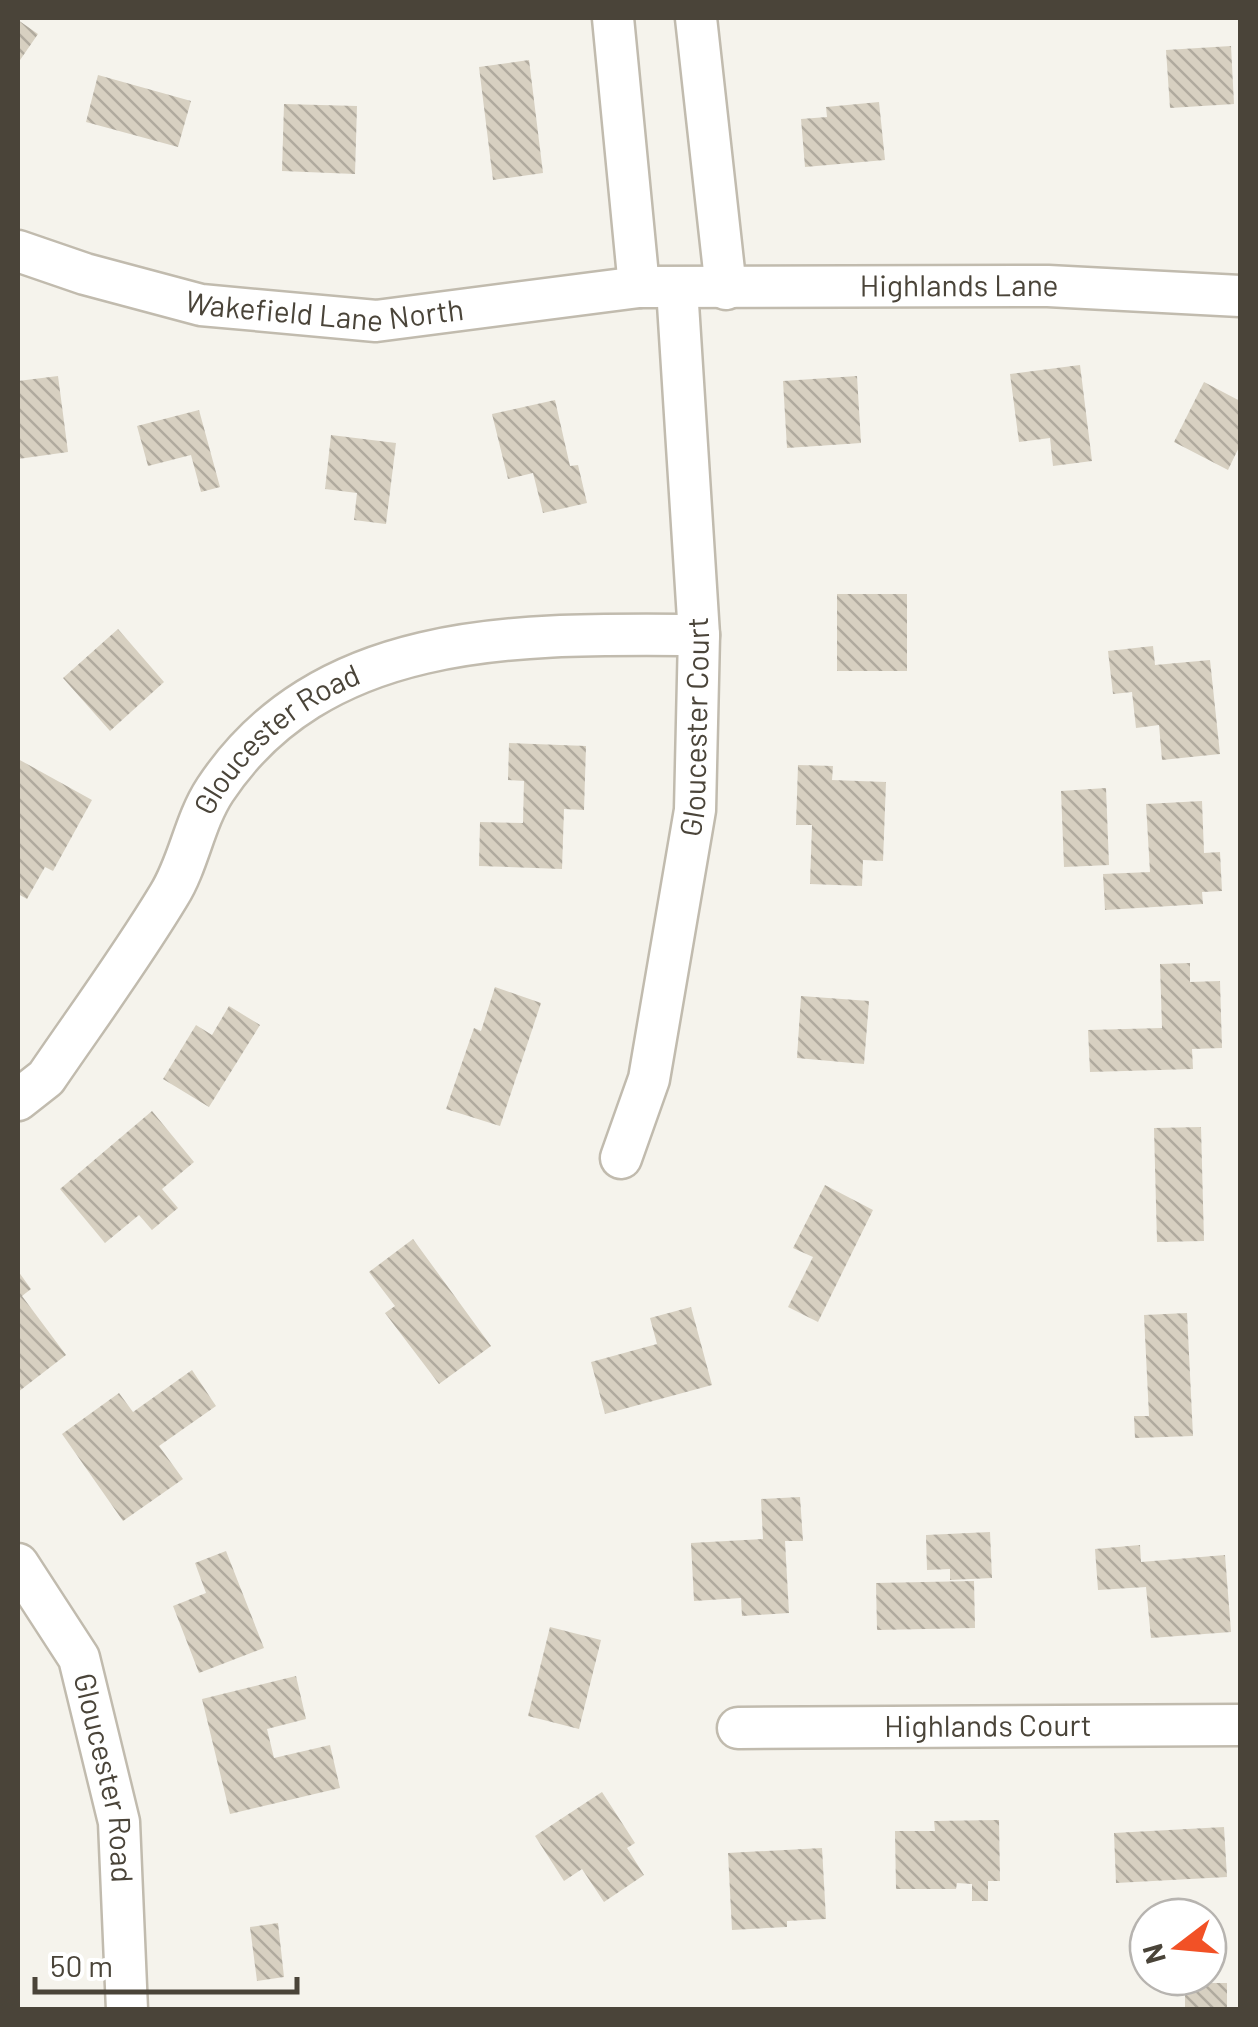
<svg xmlns="http://www.w3.org/2000/svg" width="1258" height="2027" font-family="Barlow,sans-serif">
  <defs>
    <pattern id="building-back-hatch" width="6" height="6" patternUnits="userSpaceOnUse" patternTransform="scale(2.5)"><rect width="6" height="6" fill="#d7d0c1"/><path d="M-1 5l2 2M0 0l6 6M5-1l2 2" fill="none" stroke="#b0aa9e"/></pattern>
  </defs>
  <rect width="100%" height="100%" fill="#f5f3ec"/>
  <path fill="url(#building-back-hatch)" d="M18,20L38,34L18,63Z
    M1231,46L1234,104L1170,108L1166,50Z
    M529,60L543,173L493,180L479,67Z
    M98,75L191,101L178,147L86,122Z
    M879,102L885,160L805,167L801,119L827,117L826,107Z
    M284,104L357,106L355,174L282,171Z
    M1080,365L1092,461L1053,466L1050,438L1019,442L1010,374Z
    M58,376L68,452L18,459V381Z
    M857,376L861,443L787,448L783,381Z
    M1204,382L1240,401V445L1228,470L1174,442Z
    M555,400L570,466L578,465L587,503L543,513L533,473L508,479L492,414Z
    M199,410L220,487L201,492L191,455L148,466L137,426Z
    M331,435L396,443L386,524L354,520L357,493L325,489Z
    M837,594H907V671H837Z
    M118,629L164,682L110,731L63,678Z
    M1153,646L1155,665L1210,660L1220,754L1162,760L1159,725L1136,728L1132,692L1113,694L1108,651Z
    M509,743L586,746L584,810L564,809L562,869L479,866L480,822L523,823L524,781L508,780Z
    M18,759L92,800L53,871L45,867L27,899L18,894Z
    M798,765L833,766L832,780L886,782L883,861L863,860L862,886L810,884L812,825H796Z
    M1106,788L1109,865L1064,867L1061,791Z
    M1202,801L1204,853L1220,852L1222,891L1202,892L1203,904L1105,910L1103,874L1150,872L1146,804Z
    M1190,963V982L1220,981L1222,1048L1192,1049L1193,1069L1090,1072L1088,1030L1162,1028L1160,964Z
    M495,987L541,1003L500,1126L446,1109L474,1028L481,1031Z
    M801,996L869,1001L864,1064L797,1058Z
    M229,1006L260,1025L209,1107L163,1079L196,1025L212,1035Z
    M152,1111L194,1162L162,1189L178,1208L152,1230L139,1215L105,1243L60,1189Z
    M1201,1127L1204,1241L1157,1242L1154,1128Z
    M825,1185L873,1210L818,1322L788,1307L813,1257L793,1248Z
    M413,1239L491,1346L439,1384L385,1313L395,1306L369,1272Z
    M18,1271L31,1289L22,1296L66,1355L18,1392Z
    M691,1307L712,1385L605,1414L591,1362L657,1344L650,1318Z
    M1187,1313L1193,1436L1135,1438L1134,1416H1149L1144,1315Z
    M192,1370L216,1406L159,1446L183,1479L123,1521L62,1434L119,1393L133,1412Z
    M800,1497L803,1541H785L789,1613L742,1616L741,1598L694,1601L691,1543L763,1539L761,1499Z
    M990,1532L992,1578L950,1580V1569L927,1570L926,1535Z
    M1140,1545L1141,1562L1225,1555L1231,1632L1151,1638L1146,1587L1098,1590L1095,1549Z
    M226,1551L264,1648L199,1673L173,1606L206,1593L195,1563Z
    M974,1581L975,1628L877,1630L876,1583Z
    M550,1627L601,1640L579,1729L528,1716Z
    M296,1676L306,1719L267,1729L274,1758L330,1745L340,1788L230,1814L202,1699Z
    M602,1792L635,1843L627,1848L644,1875L604,1902L582,1869L564,1881L535,1836Z
    M999,1820L1000,1881H988V1901H972V1884L957,1883L956,1889H896L895,1831H935L934,1821Z
    M1224,1827L1227,1877L1116,1883L1114,1833Z
    M822,1848L826,1919L787,1921V1927L732,1930L728,1853Z
    M278,1923L284,1977L257,1981L250,1927Z
    M1185,1983H1227V2010H1185Z"/>
  <g fill="none" stroke-linecap="round" stroke-linejoin="round">
    <g stroke="#c1bbae" stroke-width="45">
      <g id="minor">
        <path d="M613,18L639,287"/>
        <path d="M696,18L726,289"/>
        <path id="s1" d="M18,251L85,274L201,305L376,321L639,287L1048,286L1240,296"/>
        <path id="s2" d="M18,1100L46,1078C87,1018 131,958 169,895C189,863 194,822 215,790C323,627 525,634 699,635"/>
        <path id="s3" d="M621,1158L649,1079L695,810L699,635L677,288"/>
        <path id="s4" d="M18,1564L79,1658L119,1822L127,2010"/>
        <path id="s5" d="M738,1728L1240,1725"/>
      </g>
    </g>
    <use href="#minor" stroke="#fff" stroke-width="40"/>
  </g>
  <g text-anchor="middle" stroke-width="9" stroke-linejoin="round" paint-order="stroke">
    <g font-size="30" fill="#4a4439" stroke="#fff">
      <text dy="10" stroke="none"><textPath href="#s1" startOffset="952">Highlands Lane</textPath></text>
      <text dy="10" stroke="none"><textPath href="#s1" startOffset="315">Wakefield Lane North</textPath></text>
      <text dy="10" stroke="none"><textPath href="#s3" startOffset="440">Gloucester Court</textPath></text>
      <text dy="10" stroke="none"><textPath href="#s2" startOffset="452">Gloucester Road</textPath></text>
      <text dy="10" stroke="none"><textPath href="#s5" startOffset="250">Highlands Court</textPath></text>
      <text dy="10" stroke="none"><textPath href="#s4" startOffset="235">Gloucester Road</textPath></text>
    </g>
  </g>
  <rect width="1258" height="2027" fill="none" stroke="#4a4439" stroke-width="40"/>
  <g transform="translate(1178 1947) rotate(254)"><circle r="48" fill="#ffffff" stroke="#b7b4b0" stroke-width="2.5"/>
  <path d="M0-8L18 38L0 25L-18 38Z" fill="#f25126"/>
  <text y="-15" font-size="28" font-weight="bold" text-anchor="middle" fill="#4a4439">N</text>
  </g>
  <path d="M35 1977v15h262v-15" fill="none" stroke="#4a4439" stroke-width="5"/>
  <text x="50" y="1977" font-size="30" fill="#4a4439" stroke="#ffffff" stroke-width="8" paint-order="stroke">50 m</text>
</svg>
